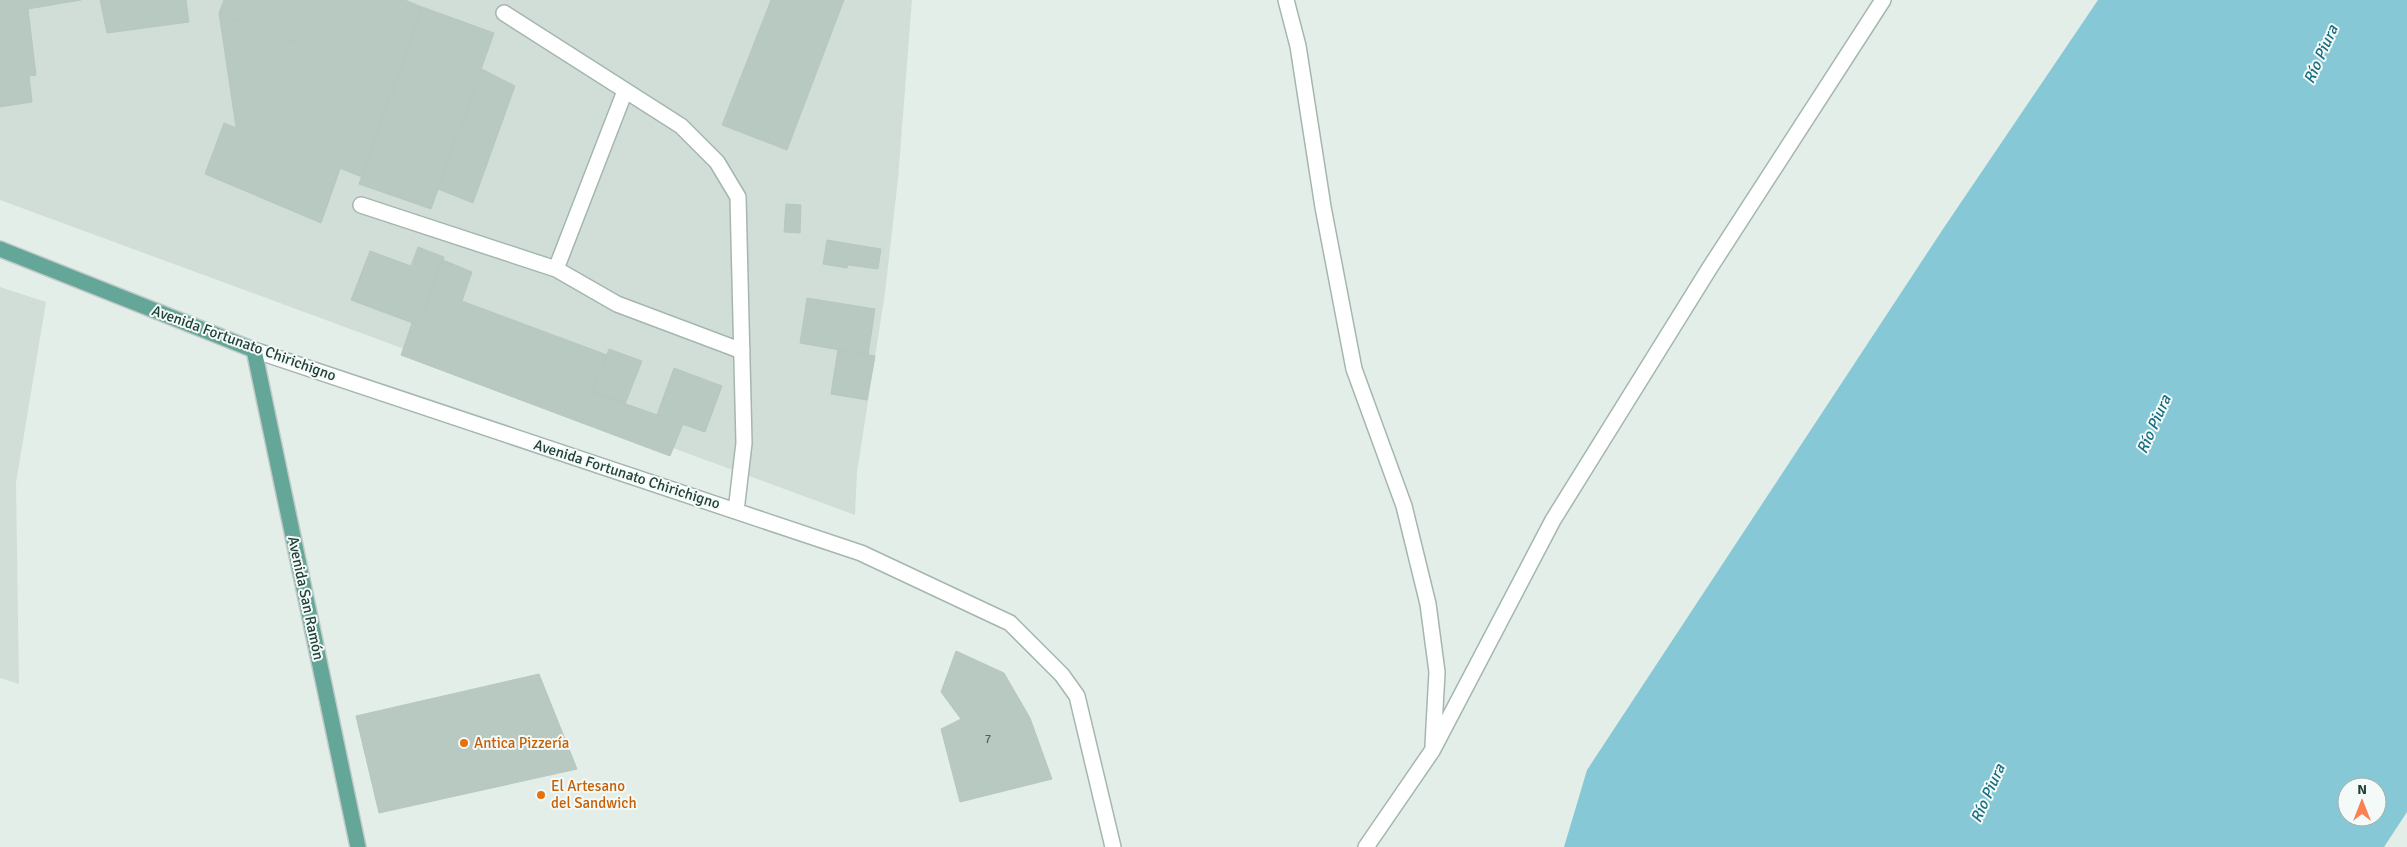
<svg xmlns="http://www.w3.org/2000/svg" width="2407" height="847" font-family="Signika,sans-serif">
  <rect width="100%" height="100%" fill="#e3eee9"/>
  <path fill="#d1ded8" d="M0,0H912L898,179L885,293L857,472L855,515L0,200Z
    M0,287L46,302L16,483L19,684L0,678Z"/>
  <path fill="#87c8d6" fill-rule="evenodd" d="M2098,0H2407V812L2384,847H1564L1587,770L1943,229ZM2347,787H2377V817H2347Z"/>
  <path fill="#b8c9c2" stroke="#b5c8c0" d="M0,0H81L28,9L36,75L29,76L32,102L0,107Z
    M100,0H186L189,22L107,33Z
    M224,0H405L422,7L396,82L219,13Z
    M771,0H844L787,150L722,125Z
    M422,7L494,33L431,209L359,184Z
    M219,13L396,82L362,177L236,127Z
    M482,69L515,86L473,203L438,189Z
    M224,123L340,169L321,223L205,174Z
    M786,204L801,205L800,233L784,232Z
    M827,240L881,249L878,269L848,265L847,268L823,264Z
    M418,247L444,257L418,325L351,300L370,251L411,266Z
    M443,260L472,272L462,301L607,355L592,392L683,424L670,456L401,355L412,323L418,325Z
    M807,298L875,309L868,355L800,343Z
    M609,349L642,361L625,404L592,392Z
    M838,349L875,356L867,400L831,394Z
    M674,368L722,386L705,432L657,415Z
    M956,651L1004,673L1030,718L1052,779L960,802L941,729L961,719L941,692Z
    M539,674L577,769L379,813L356,716Z"/>
  <g fill="none" stroke-linecap="round" stroke-linejoin="round">
    <g stroke="#a5b6b1" stroke-width="18">
      <path id="minor" d="M1286,0L1298,46L1323,207L1354,369L1404,506L1428,604L1437,672L1433,745
        M504,13L681,126L717,162L738,197L744,443L736,511
        M361,205L556,269L617,304L742,351
        M556,269L625,91
        M254,350L861,553L1010,623L1062,675L1077,696L1113,847
        M1366,847L1432,751L1553,520L1709,269L1883,0"/>
    </g>
    <g stroke="#c1cac8" stroke-width="18">
      <path id="major" d="M0,249L254,350L358,847"/>
    </g>
    <use href="#minor" stroke="#fff" stroke-width="15"/>
    <use href="#major" stroke="#64a697" stroke-width="15"/>
  </g>
  <g fill="#e8710a" stroke="#f4faf7" stroke-width="2">
    <circle cx="464" cy="743" r="5"/>
    <circle cx="541" cy="795" r="5"/>
  </g>
  <g text-anchor="middle" stroke-width="4" stroke-linejoin="round" paint-order="stroke">
    <g font-size="12" fill="#47625b">
      <text x="988" y="743">7</text>
    </g>
    <g font-size="15" fill="#214039" stroke="#f4faf7">
      <text transform="translate(244 343) rotate(20)" y="5">Avenida Fortunato Chirichigno</text>
      <text transform="translate(627 474) rotate(18)" y="5">Avenida Fortunato Chirichigno</text>
      <text transform="translate(306 598) rotate(78)" y="5">Avenida San Ramón</text>
    </g>
    <g font-size="15" fill="#c56008" stroke="#f4faf7" text-anchor="start">
      <text x="474" y="748">Antica Pizzería</text>
      <text x="551" y="791">El Artesano<tspan x="551" dy="17">del Sandwich</tspan></text>
    </g>
    <g font-size="16" font-style="italic" fill="#176d81" stroke="#f4faf7">
      <text transform="translate(2320 54) rotate(-66)" y="6">Río Piura</text>
      <text transform="translate(2153 424) rotate(-66)" y="6">Río Piura</text>
      <text transform="translate(1987 793) rotate(-66)" y="6">Río Piura</text>
    </g>
  </g>
  <g transform="translate(2362 802)"><circle r="24" fill="#f4faf7" stroke="#a0b0ab"/>
  <path d="M0-4L9 19L0 12L-9 19Z" fill="#fb8054"/>
  <text y="-8" font-size="14" font-weight="bold" text-anchor="middle" fill="#214039">N</text>
  </g>
</svg>
